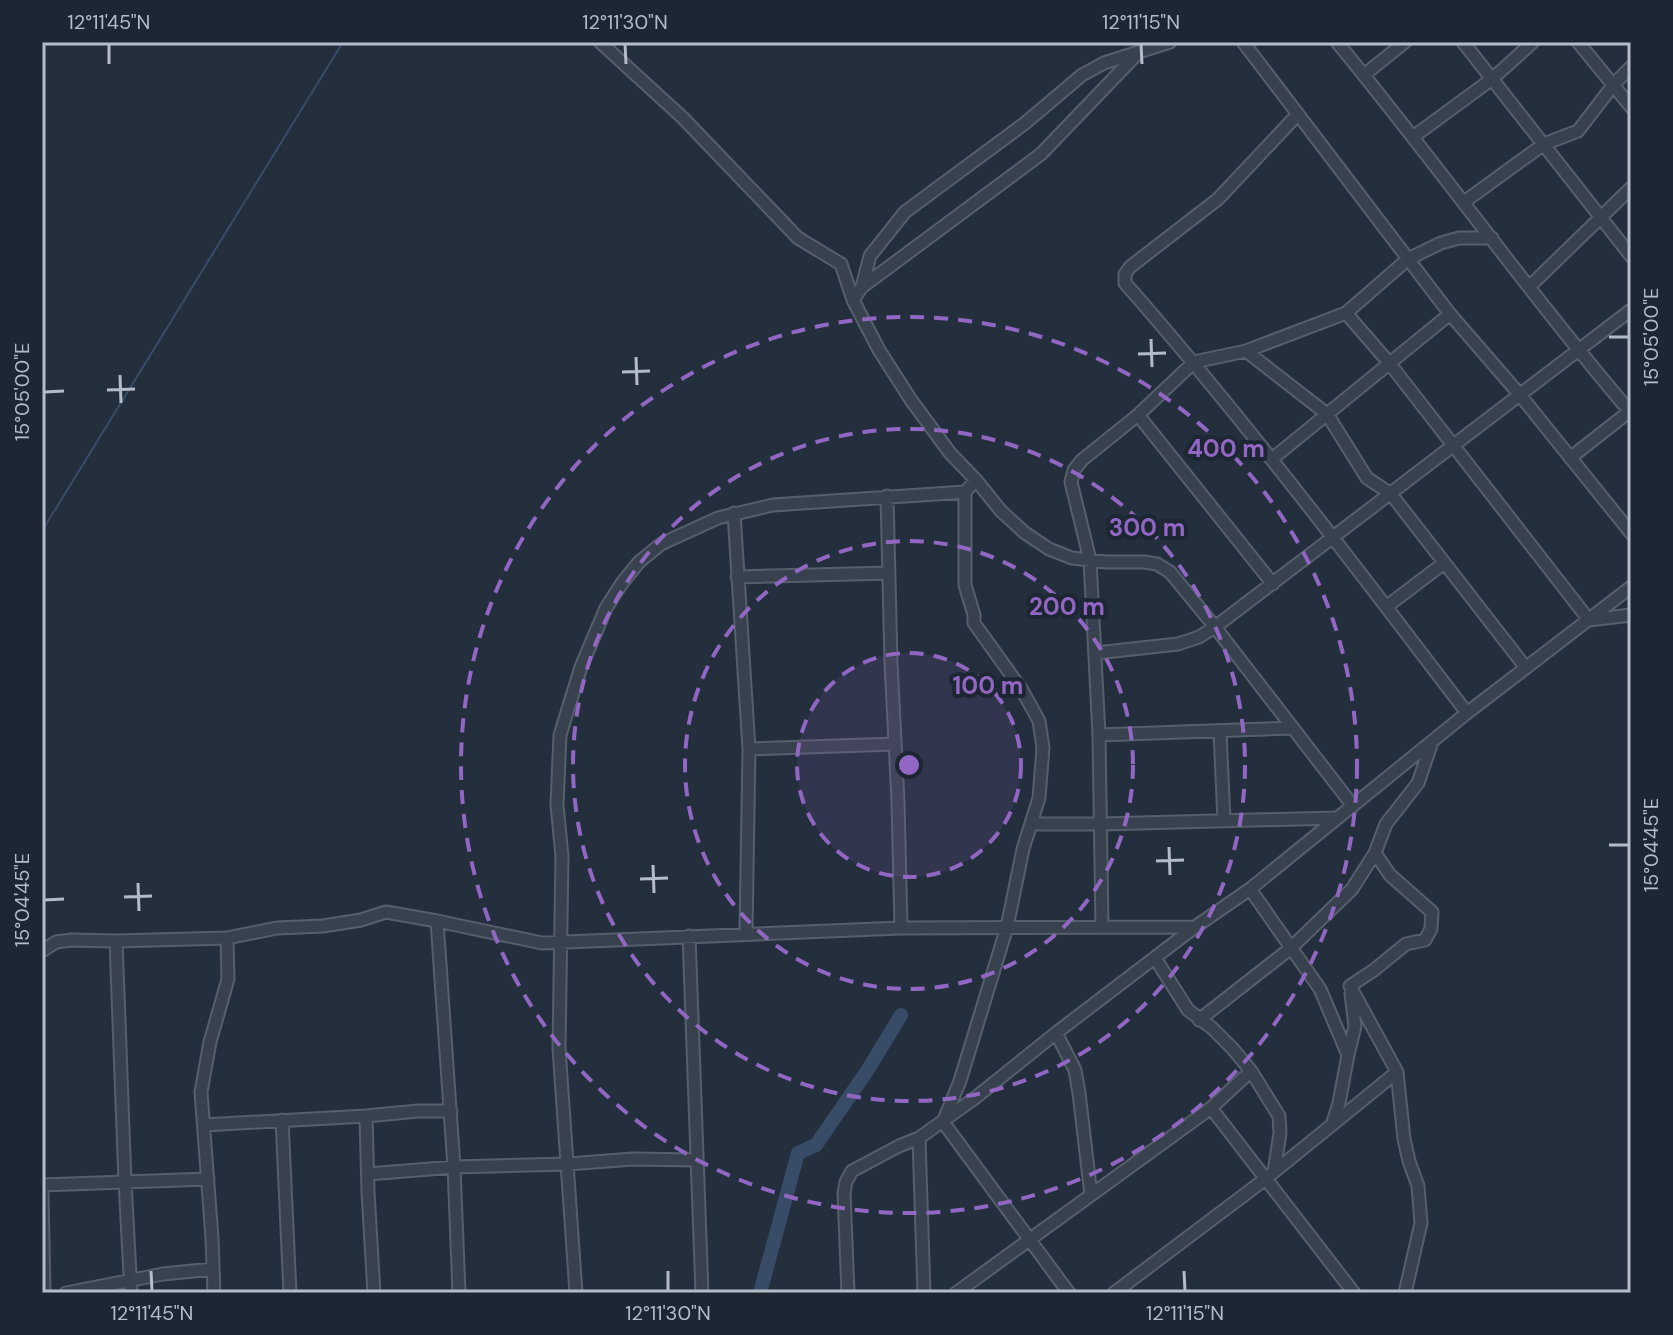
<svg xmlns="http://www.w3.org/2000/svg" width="1673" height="1335" font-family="'DM Sans',sans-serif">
  <rect width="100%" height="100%" fill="#242f3e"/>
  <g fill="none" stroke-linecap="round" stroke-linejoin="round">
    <path stroke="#394c67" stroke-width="2" d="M42,531L343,42"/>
    <path stroke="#394c67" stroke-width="14" d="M760,1293L798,1153L816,1145L867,1071L901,1015"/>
    <g stroke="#565f6c" stroke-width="15">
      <path id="minor" d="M600,42L683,118L798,238L841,264L853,300L879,350L911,400L950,453L976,480L1001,511L1025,533L1049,549L1072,558L1106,562H1144L1157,564L1170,572L1215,627L1353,806
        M1243,42L1450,314L1520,395L1631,533
        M1337,42C1437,164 1529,293 1631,413
        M1463,42L1631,256
        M1578,42L1631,107
        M1364,75L1405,42
        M1298,114L1218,199L1130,267L1125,274V283C1246,421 1356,567 1467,713
        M1413,137L1492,79L1533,42
        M1464,202L1544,144L1578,131L1614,84L1631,67
        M862,287L1041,154L1138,53
        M1529,287L1631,188
        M853,300L862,287L870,256L905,212L1024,124L1082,75L1104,63L1170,42
        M1346,313L1390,364L1589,620L1631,615
        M1246,351L1327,414L1367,478L1391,494L1526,668
        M1138,415L1273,584
        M1570,458L1630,411
        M1272,459L1450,314
        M965,492V585L974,615V623L1022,690L1039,721L1043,748L1039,798L1023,849L1007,927L960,1081L943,1122L1069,1293
        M887,496L891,663L898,801L901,928
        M734,513L749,749L746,933
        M737,577L889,573
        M1386,607L1444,563
        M1096,653L1178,644L1199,637L1215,627L1631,310
        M1220,731L1224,821
        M1099,735L1293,728
        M749,749L895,744
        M1031,824H1101L1335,818
        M1250,889L1320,989L1348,1055L1339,1103L1332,1125
        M437,921L454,1167L459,1293
        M1102,927L1099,735L1090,560L1071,482L1074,470L1082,460L1138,415L1194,362L1246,351L1346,313L1408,259L1441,243L1459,238H1492
        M689,936L702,1293
        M116,941L125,1182L131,1293
        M42,951L56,942L71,940L116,941L227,938L277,928L323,926L361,920L386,912L437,921L542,943L901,928L1195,927
        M1155,958L1188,1010L1212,1028L1233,1049L1251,1071L1279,1116L1280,1133L1274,1172
        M1350,986L1397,1072L1404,1139L1409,1161L1418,1186L1421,1223L1405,1293
        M1350,986L1374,970L1406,944L1425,940L1431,929L1432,912L1390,875L1375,853
        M1199,1020L1291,948L1352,889L1375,853L1386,824L1418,783L1431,745
        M1056,1033L1075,1070L1079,1093L1091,1195
        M1348,1055L1355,1026L1351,994
        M1211,1108L1354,1293
        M366,1116L368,1192L374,1293
        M282,1120L290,1293
        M204,1125L366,1116L418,1111H451
        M919,1138L924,1293
        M368,1174L454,1167L568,1164L633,1159L696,1160
        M42,1185L208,1179
        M42,1191L44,1293
        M66,1293L163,1274L213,1269
        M214,1293L212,1238L201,1092L210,1042L228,979L227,938
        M576,1293L559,1048L562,856L557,805L560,735L581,667L606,608L622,583L639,562L661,544L718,518L773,505L965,492L976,480
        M848,1293L844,1193L846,1182L852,1171L899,1146L919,1138L975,1098L1056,1033L1195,927L1250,889L1467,713L1631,587
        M956,1293L1211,1108L1251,1071
        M1114,1293L1264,1180L1397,1072"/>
    </g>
    <use href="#minor" stroke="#38414e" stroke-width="11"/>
  </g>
  <path fill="none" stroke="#b4bcc9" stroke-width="3" d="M109,44V64M625,44L626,64M1141,44L1142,64M1609,337H1629M1151,339L1152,367M1138,354L1166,353M636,357L637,385M622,372L650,371M120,375L121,403M107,390L135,389M44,392L64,391M1609,845H1629M1169,847L1170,875M1156,861L1184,860M653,865L654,893M640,879L668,878M138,883L139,911M124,897L152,896M44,900L64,899M151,1271L152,1291M668,1271V1291M1184,1271L1185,1291"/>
  <circle cx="909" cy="765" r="112" fill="#9266c3" fill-opacity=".12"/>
  <g fill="none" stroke="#9266c3" stroke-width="4" stroke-dasharray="14 10">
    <circle cx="909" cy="765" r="112"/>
    <circle cx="909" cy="765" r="224"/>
    <circle cx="909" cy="765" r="336"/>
    <circle cx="909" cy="765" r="448"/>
  </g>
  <circle cx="909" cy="765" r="12" fill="#9266c3" stroke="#1d2633" stroke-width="4"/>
  <g font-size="24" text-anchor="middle" font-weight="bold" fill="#9266c3" stroke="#1d2633" stroke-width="8" stroke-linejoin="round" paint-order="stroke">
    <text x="1226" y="457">400 m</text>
    <text x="1147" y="536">300 m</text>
    <text x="1067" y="615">200 m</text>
    <text x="988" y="694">100 m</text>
  </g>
  <rect width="1673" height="1335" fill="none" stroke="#1d2633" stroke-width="88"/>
  <rect x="44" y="44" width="1585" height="1247" fill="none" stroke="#b4bcc9" stroke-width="3"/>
  <g font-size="20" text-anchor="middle" fill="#b4bcc9">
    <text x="109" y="29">12°11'45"N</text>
    <text x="625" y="29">12°11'30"N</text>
    <text x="1141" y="29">12°11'15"N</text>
    <text transform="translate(1651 337) rotate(-90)" y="7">15°05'00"E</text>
    <text transform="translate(22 392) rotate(-90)" y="7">15°05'00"E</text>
    <text transform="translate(1651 845) rotate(-90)" y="7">15°04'45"E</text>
    <text transform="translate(22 900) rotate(-90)" y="7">15°04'45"E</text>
    <text x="152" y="1320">12°11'45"N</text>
    <text x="668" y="1320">12°11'30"N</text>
    <text x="1185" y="1320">12°11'15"N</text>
  </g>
</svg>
